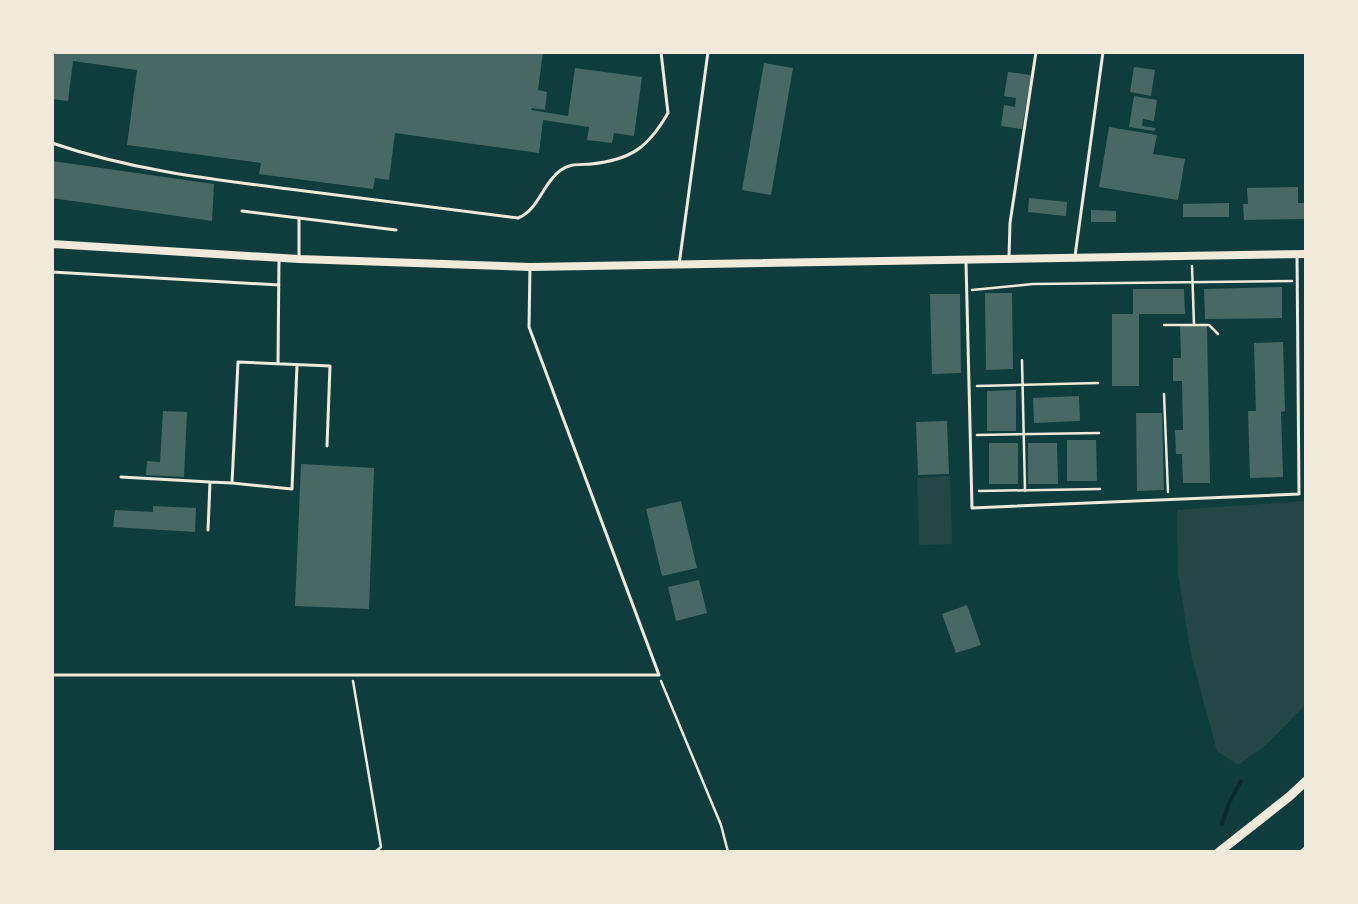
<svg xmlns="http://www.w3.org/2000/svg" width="1358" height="904" font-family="'IBM Plex Serif',serif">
  <rect width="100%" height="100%" fill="#0f3d3e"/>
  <path fill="#244646" d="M950,476L952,544L919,545L917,478Z
    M1305,501V705L1265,746L1238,765L1217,751L1191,655L1178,574L1177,510Z"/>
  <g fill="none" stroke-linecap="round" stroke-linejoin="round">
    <path stroke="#0a2a2b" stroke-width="4" d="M1222,824L1229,803L1241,781"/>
  </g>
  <path fill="#486865" d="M52,52H543L538,90L547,92L545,110L532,108L531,110L568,116L575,68L642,77L634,136L614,133L612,143L587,140L589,127L543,120L539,153L395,133L389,180L375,178L373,189L259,174L261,163L127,145L137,70L73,61L68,101L52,99Z
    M764,63L793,68L771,195L742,190Z
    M1134,67L1155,70L1151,96L1130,92Z
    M1008,72L1031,75L1022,129L1001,126L1004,105L1015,107L1016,98L1004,96Z
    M1134,96L1157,100L1154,121L1143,119L1142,126L1156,128L1154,131L1129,127Z
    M1109,127L1157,135L1153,154L1185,159L1178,200L1099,187Z
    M52,161L214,184L212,221L52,198Z
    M1298,187V203H1306V219L1244,220L1243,204H1248L1247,188Z
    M1029,198L1067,202L1066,216L1028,212Z
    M1229,203V217H1183V204Z
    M1091,210L1116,211V222H1091Z
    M1282,287V318L1205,319L1204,289Z
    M1133,289H1184L1185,314H1139V386H1112V314H1133Z
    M985,293H1012L1013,369L986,370Z
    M930,294H960L961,373L932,374Z
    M1180,326H1207L1210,483H1183L1182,454H1176L1175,430H1183L1182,381H1173V358H1181Z
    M1283,342L1285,411L1281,412L1283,477L1250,478L1248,411H1256L1254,343Z
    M1016,390V431H987V391Z
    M1079,396L1080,421L1034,423L1033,398Z
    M163,411L187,412L184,477L146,475L147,461L160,462Z
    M1136,413H1162L1164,490L1137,491Z
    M947,421L949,474L918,475L916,422Z
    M1067,440H1096L1097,481H1067Z
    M989,443H1018V484H989Z
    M1028,443H1057L1058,484H1028Z
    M301,464L374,468L369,609L295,606Z
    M681,501L697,568L662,576L646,509Z
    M153,506L196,508L195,532L113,527L115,510L153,512Z
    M699,580L707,613L676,621L668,587Z
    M967,605L981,645L956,653L942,614Z"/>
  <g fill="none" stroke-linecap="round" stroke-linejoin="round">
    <path stroke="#f1e9da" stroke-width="2.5" d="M1192,266L1194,325
      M972,290L1033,284L1292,281
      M1164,325H1209L1218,334
      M1022,360L1025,491
      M977,386L1098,383
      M1164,394L1168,492
      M977,435L1099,433
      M979,491L1100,489
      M353,681L381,847L375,852
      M661,681L721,825L728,852
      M1300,852L1306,847"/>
    <path stroke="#f1e9da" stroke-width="3" d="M52,143C131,170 208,179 289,189C366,199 442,209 518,218C539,210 543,182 561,170C570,163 581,165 591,164C630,160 648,148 668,113L661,52
      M242,211L396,230
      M1075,256L1103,52
      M1009,257L1010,223L1036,52
      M299,258V218
      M966,262L972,508L1299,494L1297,255
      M679,265L708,52
      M52,272L279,285
      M278,364L279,258
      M121,477L210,482
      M232,483L292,489L297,365
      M208,530L210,482L232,483L238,362L330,366L327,446
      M52,675H659L529,327L530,267"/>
    <path stroke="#f1e9da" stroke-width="8" d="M52,244L299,259L530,267L1306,254"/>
    <path stroke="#f1e9da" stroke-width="9" d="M1219,852L1290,796L1306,781"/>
  </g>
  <rect width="1358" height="904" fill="none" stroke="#f1e9da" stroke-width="108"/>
</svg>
